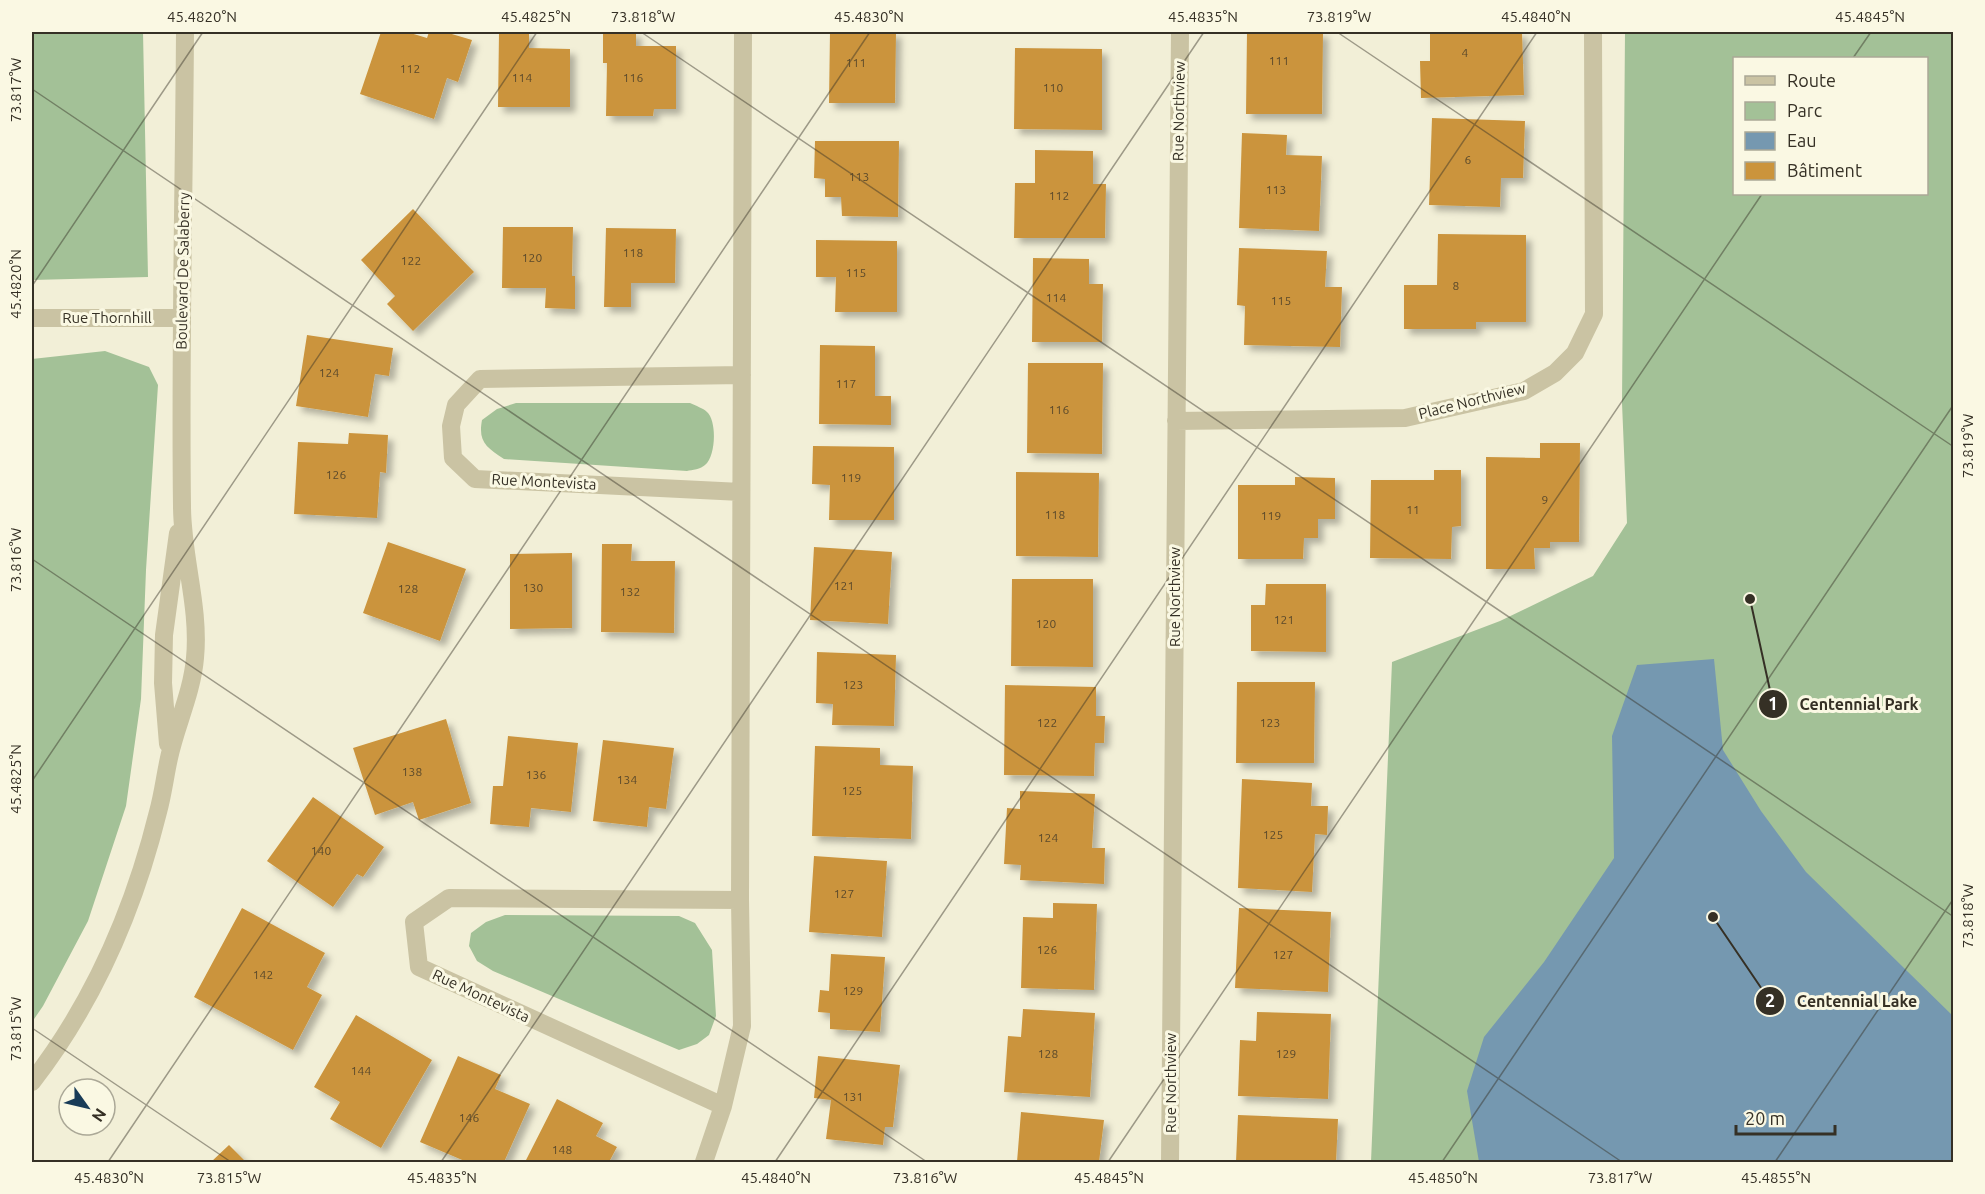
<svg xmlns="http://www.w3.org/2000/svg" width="1985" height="1194" font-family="Ubuntu,sans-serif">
  <defs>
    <filter id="shadow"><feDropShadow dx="5.5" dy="5.5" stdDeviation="3" flood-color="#0004"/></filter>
  </defs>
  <rect width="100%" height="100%" fill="#f2efd7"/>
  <path fill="#a3c197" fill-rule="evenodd" d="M32,32H143L148,277L32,280Z
    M1625,32H1953V1162H1371L1392,662L1500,621L1593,576L1627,523L1622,403ZM1734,58H1926V194H1734Z
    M105,351L149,367L158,385L146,570L141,699L126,806L88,921L43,1006L32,1022V359Z
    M516,403H690C696,406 703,408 707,412C717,421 716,456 705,465C701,469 692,470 687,471L504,459C486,447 478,442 482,420L497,409Z
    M505,915L679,916L695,923L712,950L716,1016L709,1035L697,1044L679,1050L493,971L477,961L469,946L471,933L486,922Z"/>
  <path fill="#7598b0" d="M1714,659L1723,750L1761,811L1806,872L1953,1016V1162H1479L1467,1091L1484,1037L1544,962L1614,858L1612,736L1637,665Z"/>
  <path fill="#cb943c" filter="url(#shadow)" d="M381,32H407L427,38L429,32H445L472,40L458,82L447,78L434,119L360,94Z
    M499,32H529V48L570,49V107H498Z
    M603,32H636V46H676V109H654L653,116H606L607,63H603Z
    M830,32H896L895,103H829Z
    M1247,32H1323L1322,114H1246Z
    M1430,32H1522L1524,95L1421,98L1420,61H1430Z
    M1015,48L1102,49V130L1014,129Z
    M1432,118L1525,121L1523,178H1501L1500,207L1429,205Z
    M1242,133L1287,135L1286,155L1322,156L1319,231L1239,228Z
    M815,141H899L898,217L842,216L841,197H825V179L814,178Z
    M1035,150L1093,151V184H1106L1105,238H1014L1015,183H1035Z
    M413,209L474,272L413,331L387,304L395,296L361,260Z
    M503,227H573L572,276H575V309L545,308L546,288H502Z
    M606,228L676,229L675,283H631V307H604Z
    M1438,234L1526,235V322H1476V329H1404V285H1437Z
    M816,240L897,241V312H835L836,277H816Z
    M1239,248L1327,251L1325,287H1342L1340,347L1244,345L1245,306L1237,305Z
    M1033,258L1089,259V284H1103L1102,342H1032Z
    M307,335L393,348L389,376L375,374L368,417L296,406Z
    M820,345L875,346V396H891V425L819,424Z
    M1028,363H1103L1102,454L1027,453Z
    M349,433L388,435L386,473L380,472L377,518L294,514L298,442L348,444Z
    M1540,443H1580L1579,542H1550V548H1534L1535,569H1486V457L1540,458Z
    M813,446L894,447V520H829L830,485L812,484Z
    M1434,470H1461V526L1452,527L1451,559L1370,558L1371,480H1434Z
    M1016,472L1099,473L1098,557L1016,556Z
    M1295,477L1335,478V519H1318V538H1304L1303,559H1238V485H1295Z
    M388,542L466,569L440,641L363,613Z
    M602,544H632L631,561H675L674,633L601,632Z
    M814,547L892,552L888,624L810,620Z
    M572,553V628L510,629V554Z
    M1012,579H1093V667L1011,666Z
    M1266,584H1326V652L1251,651V605H1265Z
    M817,652L896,655L894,726L832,725L833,704L816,703Z
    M1237,682H1315L1314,763H1236Z
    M1005,685L1096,687V716H1105L1104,743H1095L1094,776L1004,775Z
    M446,719L471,803L419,820L413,802L375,815L353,748Z
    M508,736L578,743L571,812L531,808L529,827L490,824L493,786H503Z
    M603,740L674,748L666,809L649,807L647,827L593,821Z
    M815,746L880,748V765L913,766L911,839L812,836Z
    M1242,779L1312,783L1311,806H1328L1327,835L1315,834L1312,892L1238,888Z
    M1020,791L1095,794L1092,848H1105L1104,884L1020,880L1021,865L1004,864L1007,808L1020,809Z
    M313,797L384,847L363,877L357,874L333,907L267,861Z
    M814,856L887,861L882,937L809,932Z
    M1053,903L1097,904L1094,990L1021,988L1023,917L1053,918Z
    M242,908L325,953L307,987L322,995L293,1050L194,997Z
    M1239,908L1331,912L1328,992L1235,988Z
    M831,954L885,957L880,1032L830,1029V1013L818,1012L820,990L829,991Z
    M1023,1009L1095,1013L1090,1097L1004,1092L1008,1036L1021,1037Z
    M1257,1012L1331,1014L1328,1099L1238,1096L1240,1040L1256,1041Z
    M356,1015L432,1060L381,1148L330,1119L340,1102L314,1087Z
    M458,1056L501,1075L495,1089L530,1104L504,1162H467L420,1142Z
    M818,1056L900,1065L893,1127H885L883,1145L826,1139L831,1100L814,1098Z
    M557,1099L603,1123L596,1136L617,1147L609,1162H525Z
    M1021,1112L1104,1120L1099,1162H1017Z
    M1238,1115L1338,1119L1336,1162H1236Z
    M229,1145L246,1162H211Z"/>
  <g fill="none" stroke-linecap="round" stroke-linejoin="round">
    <path stroke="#cac3a3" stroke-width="18" d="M32,318H182
      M1176,421L1405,418L1524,391L1555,373L1575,353L1594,314L1593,32
      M741,492L475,479L453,458L451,426L456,405L480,379L742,375
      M168,744L163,683L164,635L178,533
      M32,1082C94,1002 134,909 158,812C163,794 165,776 169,758C176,725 192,693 195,658C200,607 182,557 182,506C180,348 184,190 185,32
      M723,1106L419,967L414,922L449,898L740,900
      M704,1162L723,1106L742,1026L740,900L743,32
      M1170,1162L1180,32"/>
  </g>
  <path fill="none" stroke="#353025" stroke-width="1.5" stroke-opacity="0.45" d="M641,32L1954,917M1337,32L1954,447M1853,58L1871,32M32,89L1622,1162M32,286L203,32M32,559L927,1162M32,781L537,32M32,1028L231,1162M108,1162L870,32M441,1162L1204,32M775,1162L1537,32M1108,1162L1762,194M1442,1162L1954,404M1775,1162L1954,898"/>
  <g text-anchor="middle" stroke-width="6" stroke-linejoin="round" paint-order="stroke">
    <g font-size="12" fill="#5a492b">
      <text x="1465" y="57">4</text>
      <text x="1279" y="65">111</text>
      <text x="856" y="67">111</text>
      <text x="410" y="73">112</text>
      <text x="522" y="82">114</text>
      <text x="633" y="82">116</text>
      <text x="1053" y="92">110</text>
      <text x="1468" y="164">6</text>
      <text x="859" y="181">113</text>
      <text x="1276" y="194">113</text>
      <text x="1059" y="200">112</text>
      <text x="633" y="257">118</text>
      <text x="532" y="262">120</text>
      <text x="411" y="265">122</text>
      <text x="856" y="277">115</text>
      <text x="1456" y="290">8</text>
      <text x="1056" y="302">114</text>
      <text x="1281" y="305">115</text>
      <text x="329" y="377">124</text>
      <text x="846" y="388">117</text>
      <text x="1059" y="414">116</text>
      <text x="336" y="479">126</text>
      <text x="851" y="482">119</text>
      <text x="1545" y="504">9</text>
      <text x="1413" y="514">11</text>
      <text x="1055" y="519">118</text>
      <text x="1271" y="520">119</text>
      <text x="844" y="590">121</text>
      <text x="533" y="592">130</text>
      <text x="408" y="593">128</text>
      <text x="630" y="596">132</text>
      <text x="1284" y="624">121</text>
      <text x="1046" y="628">120</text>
      <text x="853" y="689">123</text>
      <text x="1047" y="727">122</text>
      <text x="1270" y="727">123</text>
      <text x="412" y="776">138</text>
      <text x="536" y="779">136</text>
      <text x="627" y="784">134</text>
      <text x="852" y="795">125</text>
      <text x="1273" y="839">125</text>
      <text x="1048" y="842">124</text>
      <text x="321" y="855">140</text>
      <text x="844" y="898">127</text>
      <text x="1047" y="954">126</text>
      <text x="1283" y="959">127</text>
      <text x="263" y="979">142</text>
      <text x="853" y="995">129</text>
      <text x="1048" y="1058">128</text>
      <text x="1286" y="1058">129</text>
      <text x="361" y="1075">144</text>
      <text x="853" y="1101">131</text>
      <text x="469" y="1122">146</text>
      <text x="562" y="1154">148</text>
    </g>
    <g font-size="15" fill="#353025" stroke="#faf8e3">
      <text transform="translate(1179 111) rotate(-89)" y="5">Rue Northview</text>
      <text transform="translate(183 271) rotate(-89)" y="5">Boulevard De Salaberry</text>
      <text x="107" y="323">Rue Thornhill</text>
      <text transform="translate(1472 401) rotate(-14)" y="5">Place Northview</text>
      <text transform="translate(544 482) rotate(3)" y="5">Rue Montevista</text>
      <text transform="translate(1175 597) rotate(-90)" y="5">Rue Northview</text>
      <text transform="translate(481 996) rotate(25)" y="5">Rue Montevista</text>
      <text transform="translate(1171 1083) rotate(-90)" y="5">Rue Northview</text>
    </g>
  </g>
  <path fill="none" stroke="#353025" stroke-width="2" d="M1750 599L1773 704M1713 917L1770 1001"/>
  <g fill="#353025" stroke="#faf8e3" stroke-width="2">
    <circle cx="1750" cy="599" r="6"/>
    <circle cx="1713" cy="917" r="6"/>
    <circle cx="1773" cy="704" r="15"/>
    <circle cx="1770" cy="1001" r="15"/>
  </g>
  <g font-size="18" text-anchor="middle" font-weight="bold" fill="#fff">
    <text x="1773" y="710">1</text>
    <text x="1770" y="1007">2</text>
  </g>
  <g font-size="16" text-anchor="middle" font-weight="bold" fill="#353025" stroke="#faf8e3" stroke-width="6" stroke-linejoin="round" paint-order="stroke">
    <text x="1859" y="710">Centennial Park</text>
    <text x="1857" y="1007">Centennial Lake</text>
  </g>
  <rect width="1985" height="1194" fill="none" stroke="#faf8e3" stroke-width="66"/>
  <rect x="1733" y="57" width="195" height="138" fill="#faf8e3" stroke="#aba897" stroke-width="1.5"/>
  <rect x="1745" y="76" width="30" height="9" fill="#cac3a3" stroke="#aba897" stroke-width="1.5"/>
  <text x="1787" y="87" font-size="18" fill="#353025">Route</text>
  <rect x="1745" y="102" width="30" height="18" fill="#a3c197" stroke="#aba897" stroke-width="1.5"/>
  <text x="1787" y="117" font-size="18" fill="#353025">Parc</text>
  <rect x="1745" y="132" width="30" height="18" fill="#7598b0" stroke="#aba897" stroke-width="1.5"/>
  <text x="1787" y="147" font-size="18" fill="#353025">Eau</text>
  <rect x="1745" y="162" width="30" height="18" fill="#cb943c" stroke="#aba897" stroke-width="1.5"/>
  <text x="1787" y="177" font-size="18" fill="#353025">Bâtiment</text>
  <g transform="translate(87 1107) rotate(124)"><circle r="28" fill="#faf8e3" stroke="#aba897" stroke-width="1.5"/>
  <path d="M0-4.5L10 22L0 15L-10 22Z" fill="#193c58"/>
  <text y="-9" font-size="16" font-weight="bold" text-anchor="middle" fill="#353025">N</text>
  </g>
  <path d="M1736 1125v9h99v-9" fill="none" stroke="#353025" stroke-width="3"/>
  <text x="1745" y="1125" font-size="18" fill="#353025" stroke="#faf8e3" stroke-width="4.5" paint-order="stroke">20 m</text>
  <rect x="33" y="33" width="1919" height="1128" fill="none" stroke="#353025" stroke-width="2"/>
  <g font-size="15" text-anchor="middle" fill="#353025">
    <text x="202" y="22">45.4820°N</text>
    <text x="536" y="22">45.4825°N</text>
    <text x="643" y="22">73.818°W</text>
    <text x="869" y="22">45.4830°N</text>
    <text x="1203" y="22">45.4835°N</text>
    <text x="1339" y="22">73.819°W</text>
    <text x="1536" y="22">45.4840°N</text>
    <text x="1870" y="22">45.4845°N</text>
    <text transform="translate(16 90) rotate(-90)" y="5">73.817°W</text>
    <text transform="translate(16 284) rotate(-90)" y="5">45.4820°N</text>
    <text transform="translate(1968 446) rotate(-90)" y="5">73.819°W</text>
    <text transform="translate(16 560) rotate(-90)" y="5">73.816°W</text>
    <text transform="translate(16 779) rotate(-90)" y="5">45.4825°N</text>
    <text transform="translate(1968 916) rotate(-90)" y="5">73.818°W</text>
    <text transform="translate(16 1029) rotate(-90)" y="5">73.815°W</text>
    <text x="109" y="1183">45.4830°N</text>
    <text x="229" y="1183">73.815°W</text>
    <text x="442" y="1183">45.4835°N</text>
    <text x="776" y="1183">45.4840°N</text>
    <text x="925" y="1183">73.816°W</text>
    <text x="1109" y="1183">45.4845°N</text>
    <text x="1443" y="1183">45.4850°N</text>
    <text x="1620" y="1183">73.817°W</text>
    <text x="1776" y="1183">45.4855°N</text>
  </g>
</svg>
